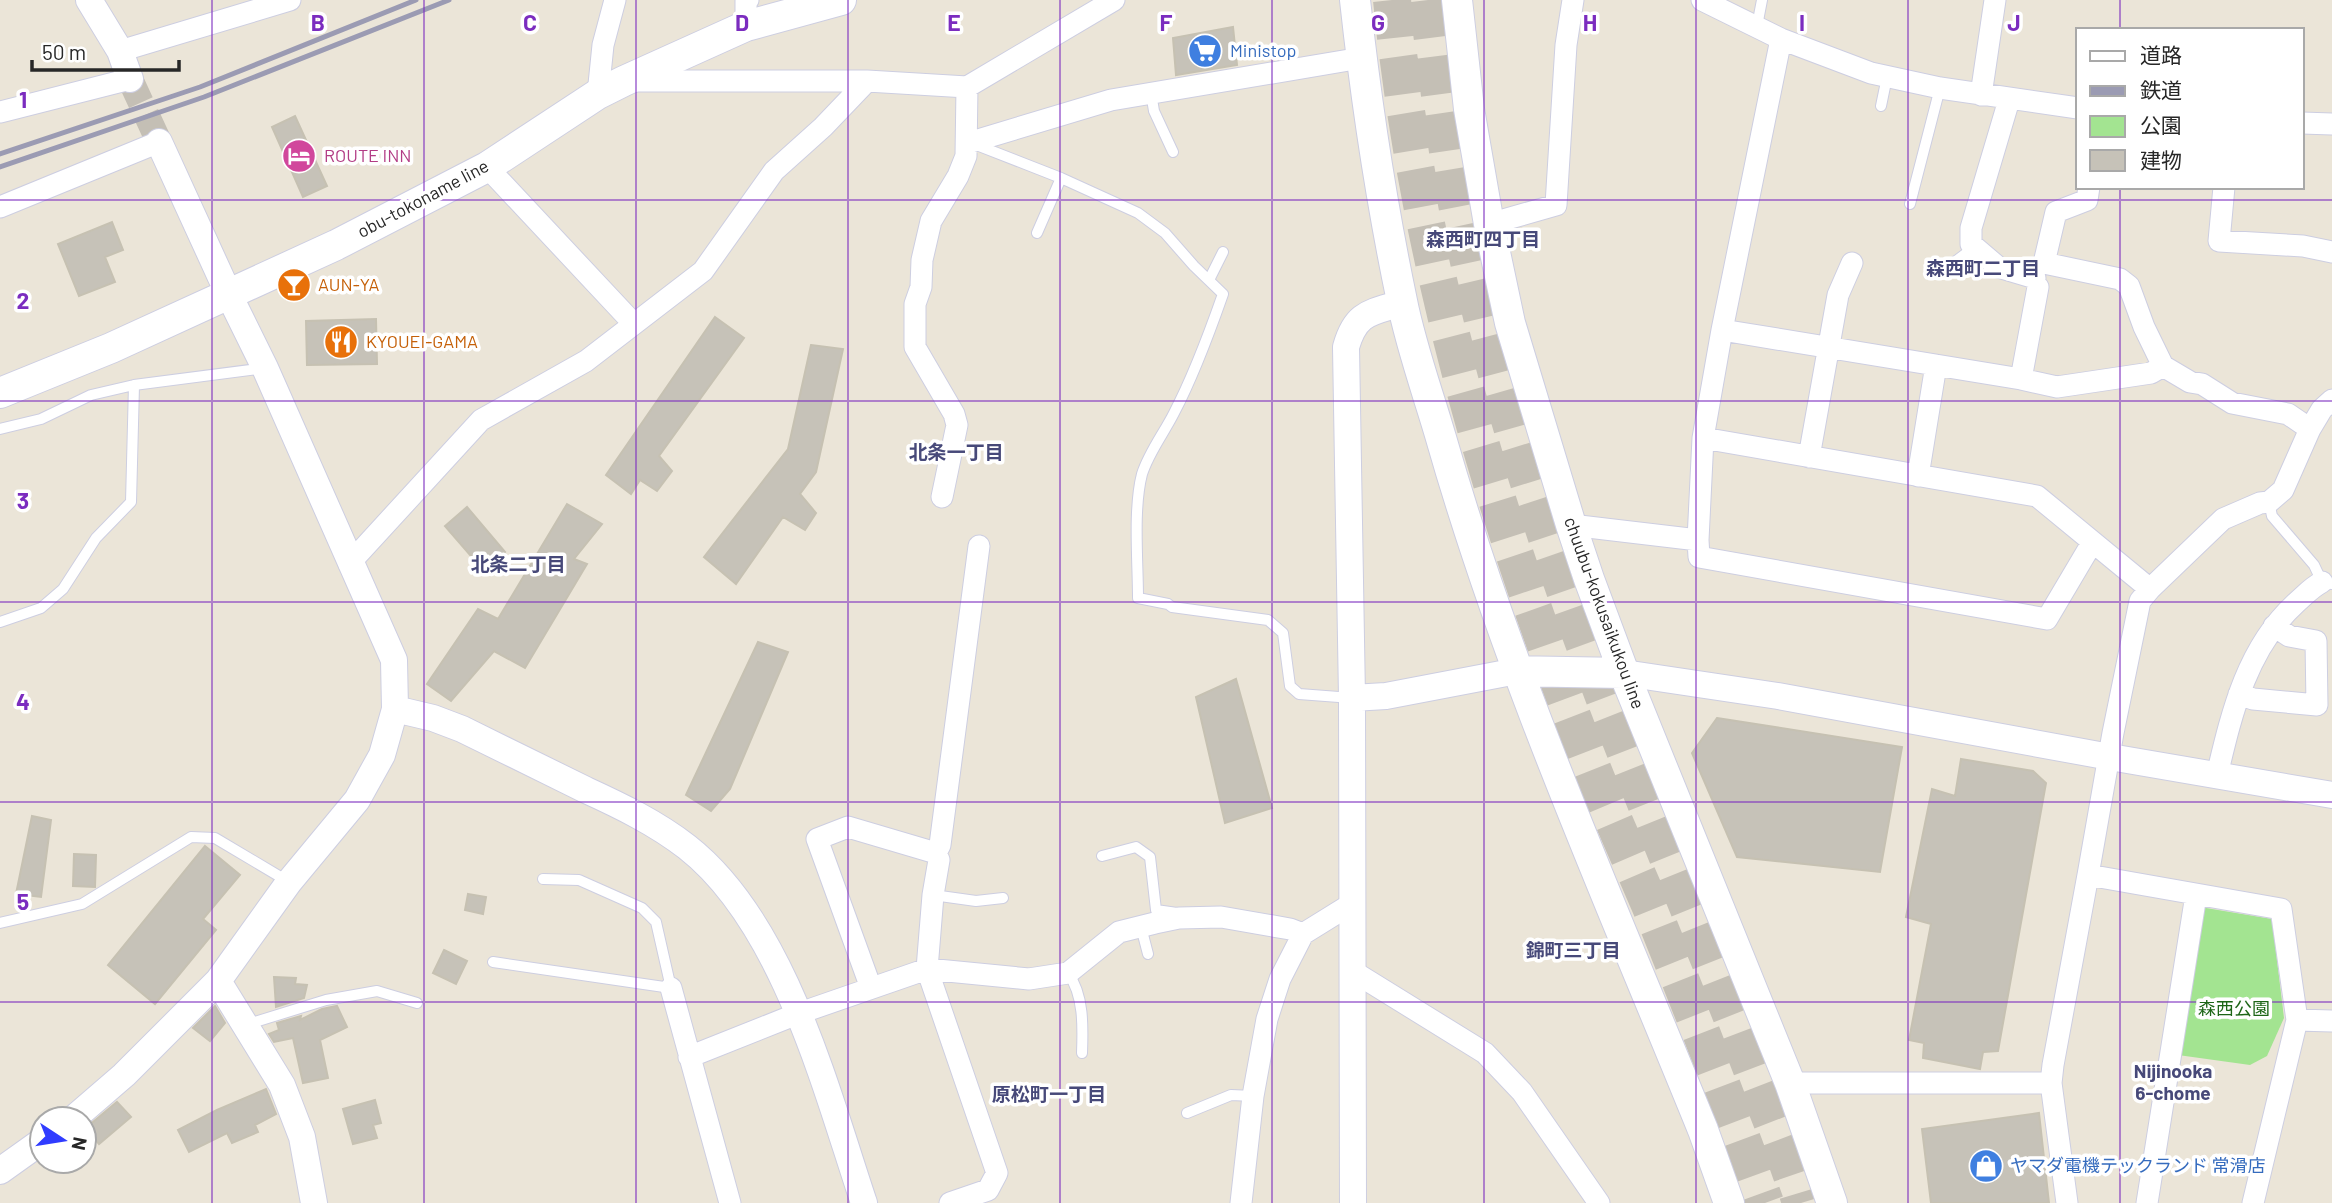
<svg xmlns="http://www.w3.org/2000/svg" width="2332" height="1203" font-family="Barlow,'Noto Sans JP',sans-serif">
  <rect width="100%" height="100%" fill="#ebe5d8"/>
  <path fill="#a3e491" d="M2200,907L2272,919L2284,1018L2267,1056L2250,1065L2178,1055Z"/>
  <path fill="#c6c2b8" stroke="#c6c1b2" stroke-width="2" d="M1233,27L1237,65L1176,75L1173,38Z
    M295,116L327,186L303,197L272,127Z
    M112,222L123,250L105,257L115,282L79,296L58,244Z
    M715,317L744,338L659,456L672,471L657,491L640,480L631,494L606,475Z
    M376,319L377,364L307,365L306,321Z
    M811,345L843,349L816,472L800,494L816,513L805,530L783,517L736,584L704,557L788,449Z
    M567,504L602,524L574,559L587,564L525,668L494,651L451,701L427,684L478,609L498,619Z
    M467,507L505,552L484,571L445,526Z
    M758,642L788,652L730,789L711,811L686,795Z
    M1236,679L1272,808L1225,823L1196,697Z
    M1717,718L1902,747L1880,872L1737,857L1692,753Z
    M1961,759L2033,771L2046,783L1998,1051L1983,1052L1980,1069L1923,1058L1924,1043L1909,1040L1931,924L1906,917L1932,789L1955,796Z
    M32,816L51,820L41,897L16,894Z
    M205,846L240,875L203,919L216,930L155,1004L108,965Z
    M74,854L96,855L95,887L73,886Z
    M468,894L486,897L483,914L465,910Z
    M444,950L467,961L456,984L433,973Z
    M274,977L296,978L295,984L307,985L304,998L276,1007Z
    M215,1006L225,1023L210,1041L193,1028Z
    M337,1006L347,1027L320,1040L328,1078L303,1083L293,1038L274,1042L269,1034L279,1030L277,1023L301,1016L300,1020L322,1009Z
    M266,1089L276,1114L255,1125L258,1132L232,1143L227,1133L189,1152L178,1130L217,1110Z
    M375,1100L381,1123L373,1125L377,1138L353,1144L343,1109Z
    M117,1102L131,1117L99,1144L86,1128Z
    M2039,1113L2049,1203H1931L1922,1129Z"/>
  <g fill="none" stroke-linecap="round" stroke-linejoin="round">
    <path stroke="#c4bfb5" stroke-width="26" stroke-dasharray="26 13" stroke-linecap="butt" d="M130,79L159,142"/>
    <path stroke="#c4bfb5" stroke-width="38" stroke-dasharray="38 19" stroke-linecap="butt" d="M1392,0C1418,264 1495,520 1591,766C1610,814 1631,860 1651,907C1691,1005 1729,1103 1765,1203
      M1428,0C1437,71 1445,143 1459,214C1488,359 1532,501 1583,640C1636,786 1699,927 1753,1072C1769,1115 1788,1159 1801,1203"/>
    <g stroke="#cdcee1" stroke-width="12">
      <path id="service" d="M1757,26L1762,0
        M1151,93L1154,111L1173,152
        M1881,106L1887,77
        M974,144L1061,178L1138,213L1165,233L1194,266L1223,294C1209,334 1194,375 1174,413C1164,433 1149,452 1142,474C1133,509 1138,561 1138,598L1168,604L1172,607L1268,620L1283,633L1290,686L1299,694L1352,698
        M1910,204L1940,88
        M1037,233L1061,178
        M1944,270L1968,252L1971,244
        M1209,280L1223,252
        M0,429L41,419L91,395L134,385L265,368
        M2269,502L2272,516L2314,565L2322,582L2332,584
        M0,622L41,608L63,589L96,538L131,502L134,385
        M1102,856L1136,847L1150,857L1156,910L1177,913
        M933,895L976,901L1003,898
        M0,923L82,904L191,837L215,838L289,882
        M1141,927L1148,954
        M493,962L671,988L656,922L642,908L579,880L543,879
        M1068,973C1084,995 1083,1027 1082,1053
        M245,1025L326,1000L377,991L417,1003
        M1187,1113L1231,1095L1253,1096"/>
    </g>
    <g stroke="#cdcee1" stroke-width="23">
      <path id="minor" d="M1702,0L1781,39L1871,73L1940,88L2078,108
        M746,26V1L748,0
        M120,51L290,0
        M633,81H867L967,87L1114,0
        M598,94L603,45L615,0
        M1981,95L1995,0
        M2009,100L1971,228V244L1998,267L2035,278
        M0,112L130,79
        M2302,123L2332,124
        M968,143L1111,100L1361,58
        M487,167L634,324
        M2089,187L2087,200L2056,212L2044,263L2120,279L2129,286L2144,327L2163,366
        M2224,187L2219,241L2303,246L2332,252
        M0,207L159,142
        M1489,224L1556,205L1566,45L1573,0
        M1722,330L2021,379L2057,387L2151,373L2163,366L2190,382L2202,384L2232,403L2288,414L2310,429
        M2021,379L2038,287
        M1703,438L2037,496L2150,589
        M1809,457L1838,295L1852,263
        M1918,476L1936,365
        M942,497L957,425L954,414L915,347V304L921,287L922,260L931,221L958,176L966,156L967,87
        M1571,525L1698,540L1703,438L1722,330L1781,39
        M1698,540L1699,557L2047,619L2092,543
        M349,564L481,420L586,361L703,271L774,171L823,127L867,81
        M2239,694L2253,699L2317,705L2316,641L2289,636L2274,626
        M2217,775C2232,712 2247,647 2297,602C2305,595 2312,587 2322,582
        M936,853L940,845L979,546
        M2088,875L2113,733L2140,601L2150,589L2223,519L2260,503L2269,502L2283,490L2310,429L2322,409L2332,400
        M1354,972L1485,1053L1522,1092L1599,1203
        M671,988L730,1203
        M871,988L817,839L848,827L936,853L939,860L933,895L927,969L997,1173L988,1190L950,1203
        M2297,1020L2332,1021
        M689,1057L797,1014L927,969L1029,979L1068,973L1119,932L1155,923L1179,918L1221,917L1290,929L1303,934
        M1790,1083H2051
        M1241,1203L1253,1096L1267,1019L1280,979L1303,934L1353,903
        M2067,1203L2051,1083L2053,1065L2088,875L2281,909L2297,1020L2253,1203
        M2147,1203L2196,895"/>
    </g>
    <g stroke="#cdcee1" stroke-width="28">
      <path id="tertiary" d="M89,0L120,51L130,79
        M1624,673L1778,696L2110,757L2332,795
        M1352,698L1386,696L1517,671
        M395,709L433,718L462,729C503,749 544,769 586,790C621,806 656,823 687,847C784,923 826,1090 864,1203
        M218,981L282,1085L302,1137L314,1203
        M73,1119L124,1075L218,981L289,882L357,800L382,755L395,709L394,660L265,368L229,295L159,142
        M0,1171L42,1141
        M1353,1203L1352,698L1346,347C1356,312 1370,313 1402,303"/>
    </g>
    <g stroke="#cdcee1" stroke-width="32">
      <path id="secondary" d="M1355,0C1366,101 1381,201 1402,301C1411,347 1428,393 1441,438C1509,676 1610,901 1703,1130L1729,1203
        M1457,0L1469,109L1489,224L1510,323L1571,525L1589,579L1624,673L1790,1083L1832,1203
        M0,393L111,348L336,245L487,167L598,94L624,81L746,26L841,0
        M1517,671L1624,673"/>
    </g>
    <use href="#service" stroke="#fff" stroke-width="10"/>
    <use href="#minor" stroke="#fff" stroke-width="21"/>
    <use href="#tertiary" stroke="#fff" stroke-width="26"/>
    <use href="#secondary" stroke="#fff" stroke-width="30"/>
    <path stroke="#9b9bb3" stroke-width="5" d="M0,154L200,87L416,0
      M0,167L204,97L449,0"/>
  </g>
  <path fill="none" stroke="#7b2cbf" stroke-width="2" stroke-opacity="0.55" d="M212,0V1203M424,0V1203M636,0V1203M848,0V1203M1060,0V1203M1272,0V1203M1484,0V1203M1696,0V1203M1908,0V1203M2120,0V30M2120,187V1203M0,200H2332M0,401H2332M0,602H2332M0,802H2332M0,1002H2332"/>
  <defs>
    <g id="supermarket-disc" transform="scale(1.75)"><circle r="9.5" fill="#3f7fe0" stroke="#fff"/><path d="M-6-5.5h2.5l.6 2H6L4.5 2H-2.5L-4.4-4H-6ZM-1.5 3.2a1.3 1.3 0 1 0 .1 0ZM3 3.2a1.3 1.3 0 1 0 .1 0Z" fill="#fff"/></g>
    <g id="hotel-disc" transform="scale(1.75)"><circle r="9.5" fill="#d1479c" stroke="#fff"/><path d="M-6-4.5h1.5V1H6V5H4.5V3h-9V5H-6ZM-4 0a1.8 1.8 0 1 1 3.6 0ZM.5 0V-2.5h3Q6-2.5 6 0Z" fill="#fff"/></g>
    <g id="bar-disc" transform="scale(1.75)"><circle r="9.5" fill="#e8710a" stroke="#fff"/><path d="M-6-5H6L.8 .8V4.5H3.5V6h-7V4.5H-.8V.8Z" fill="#fff"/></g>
    <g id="restaurant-disc" transform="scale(1.75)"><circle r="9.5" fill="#e8710a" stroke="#fff"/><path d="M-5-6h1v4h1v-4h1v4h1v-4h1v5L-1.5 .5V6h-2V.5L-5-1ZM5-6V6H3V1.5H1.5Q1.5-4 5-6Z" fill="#fff"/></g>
    <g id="shop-disc" transform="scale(1.75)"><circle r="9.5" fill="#3f7fe0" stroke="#fff"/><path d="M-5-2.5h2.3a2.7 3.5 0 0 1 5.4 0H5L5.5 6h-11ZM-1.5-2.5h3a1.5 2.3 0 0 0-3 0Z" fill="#fff"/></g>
  </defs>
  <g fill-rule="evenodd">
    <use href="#supermarket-disc" x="1205" y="51"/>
    <use href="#hotel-disc" x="299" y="156"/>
    <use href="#bar-disc" x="294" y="285"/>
    <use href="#restaurant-disc" x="341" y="342"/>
    <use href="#shop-disc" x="1986" y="1166"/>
  </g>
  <g text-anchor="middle" stroke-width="7" stroke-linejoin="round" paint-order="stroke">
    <g font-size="18" fill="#366cbe" stroke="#fff" text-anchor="start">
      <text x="1230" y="57">Ministop</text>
      <text x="2010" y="1172">ヤマダ電機テックランド 常滑店</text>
    </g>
    <g font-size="18" fill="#b23c85" stroke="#fff" text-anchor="start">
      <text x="324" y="162">ROUTE INN</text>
    </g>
    <g font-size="18" fill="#272727" stroke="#fff">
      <text transform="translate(423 199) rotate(-28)" y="6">obu-tokoname line</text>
      <text transform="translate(1604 613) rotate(70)" y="6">chuubu-kokusaikukou line</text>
    </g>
    <g font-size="18" fill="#c56008" stroke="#fff" text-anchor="start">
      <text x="318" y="291">AUN-YA</text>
      <text x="366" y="348">KYOUEI-GAMA</text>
    </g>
    <g font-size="18" fill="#1d6517" stroke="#fff">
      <text x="2234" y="1015">森西公園</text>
    </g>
    <g font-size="19" font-weight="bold" fill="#474979" stroke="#fff">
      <text x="1483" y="246">森西町四丁目</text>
      <text x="1983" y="275">森西町二丁目</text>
      <text x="956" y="459">北条一丁目</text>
      <text x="518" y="571">北条二丁目</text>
      <text x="1573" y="957">錦町三丁目</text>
      <text x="2173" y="1078">Nijinooka<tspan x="2173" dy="22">6-chome</tspan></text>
      <text x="1049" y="1101">原松町一丁目</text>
    </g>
  </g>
  <g font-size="23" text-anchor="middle" font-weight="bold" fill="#7b2cbf" stroke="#fff" stroke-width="7" stroke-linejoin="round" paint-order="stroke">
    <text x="318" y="31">B</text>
    <text x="530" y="31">C</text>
    <text x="742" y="31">D</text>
    <text x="954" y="31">E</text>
    <text x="1166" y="31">F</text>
    <text x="1378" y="31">G</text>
    <text x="1590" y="31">H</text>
    <text x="1802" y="31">I</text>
    <text x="2014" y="31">J</text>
    <text x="23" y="108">1</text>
    <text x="23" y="309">2</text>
    <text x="23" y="509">3</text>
    <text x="23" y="710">4</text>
    <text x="23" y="910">5</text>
  </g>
  <rect x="2076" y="28" width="228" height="161" fill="#ffffff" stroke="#a9a9a9" stroke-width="2"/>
  <rect x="2090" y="51" width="35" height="10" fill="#ffffff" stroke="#a9a9a9" stroke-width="2"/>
  <text x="2140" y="63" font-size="21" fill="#272727">道路</text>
  <rect x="2090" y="86" width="35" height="10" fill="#9b9bb3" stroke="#a9a9a9" stroke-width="2"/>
  <text x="2140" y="98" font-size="21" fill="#272727">鉄道</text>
  <rect x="2090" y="116" width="35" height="21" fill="#a3e491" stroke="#a9a9a9" stroke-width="2"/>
  <text x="2140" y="133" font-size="21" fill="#272727">公園</text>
  <rect x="2090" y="150" width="35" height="21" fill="#c6c2b8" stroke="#a9a9a9" stroke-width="2"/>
  <text x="2140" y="168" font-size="21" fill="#272727">建物</text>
  <g transform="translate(63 1140) rotate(102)"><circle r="33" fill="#ffffff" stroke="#a9a9a9" stroke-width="2"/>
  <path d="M0-5L12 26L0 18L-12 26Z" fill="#303cff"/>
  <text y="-10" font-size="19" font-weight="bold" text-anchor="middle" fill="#272727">N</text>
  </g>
  <path d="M32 60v10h147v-10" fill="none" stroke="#272727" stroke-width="3.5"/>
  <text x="42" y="60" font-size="21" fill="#272727" stroke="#ffffff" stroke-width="5" paint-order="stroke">50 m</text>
</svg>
